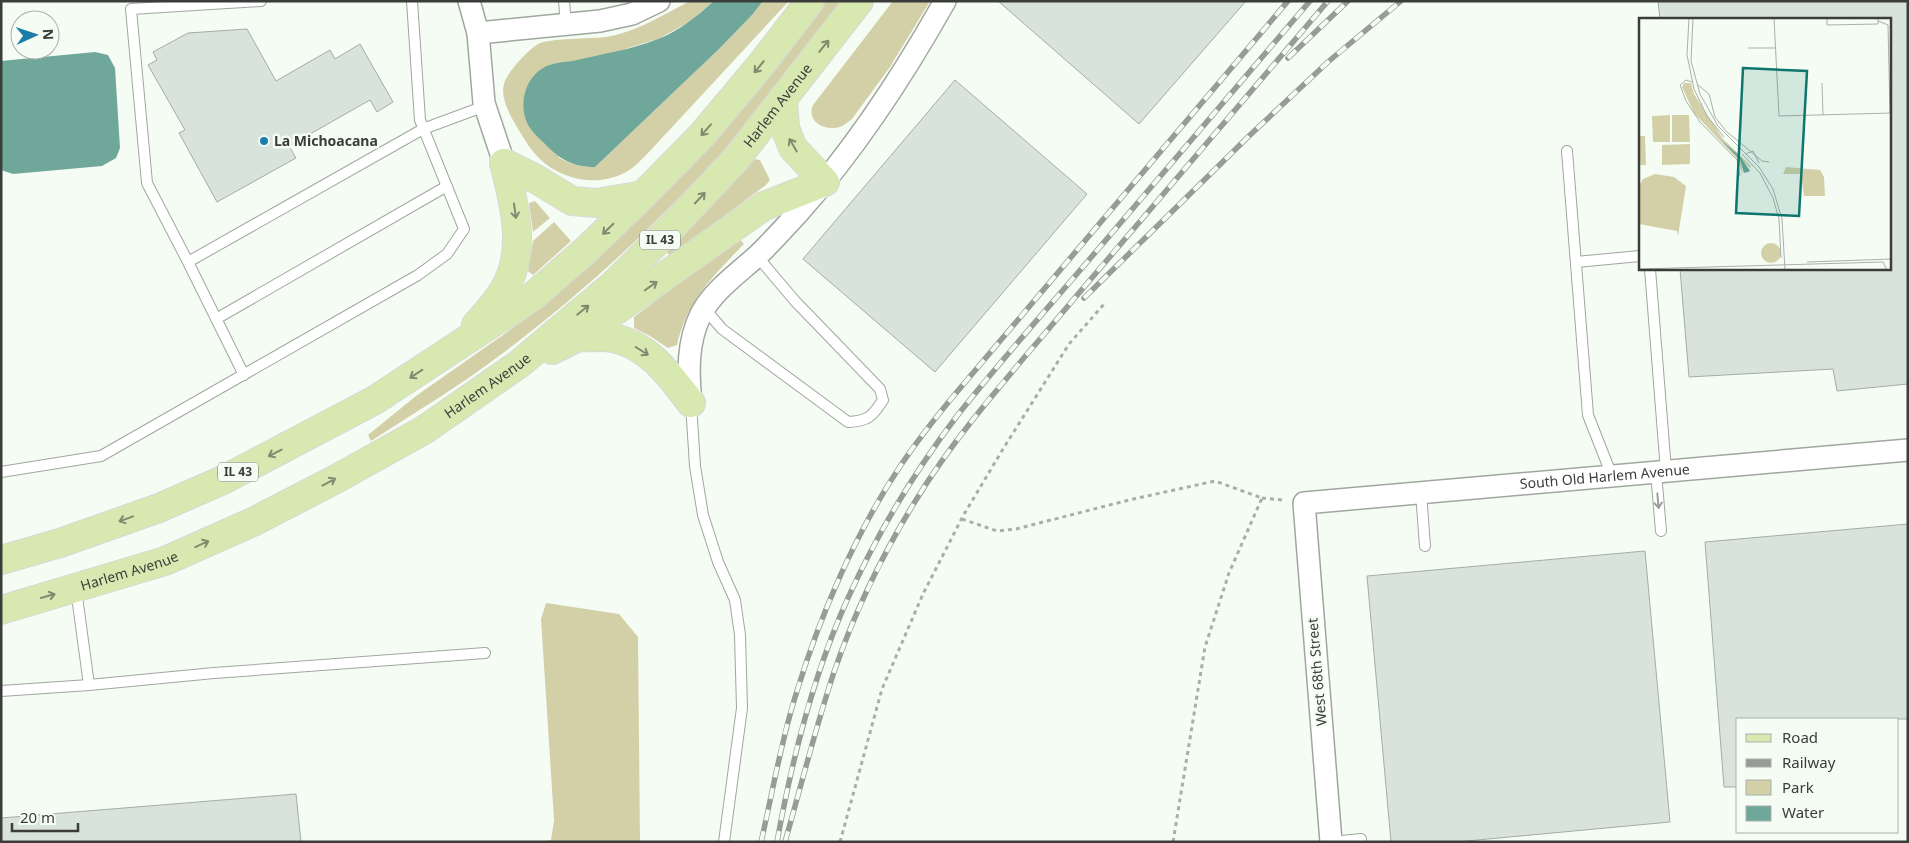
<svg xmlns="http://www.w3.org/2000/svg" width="1909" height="843" font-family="'Noto Sans',sans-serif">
  <rect width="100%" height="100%" fill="#f5fcf4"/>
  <path fill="#d3d0a8" d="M690,1H714L689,22L658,39L625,49L558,157C570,164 581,167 595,167L719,49L752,15L763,1H789L649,152C642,159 634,168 626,172C599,187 564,181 541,160C531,151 524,139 517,127C510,116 500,97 504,84C507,72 528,50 538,44C549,38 591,39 606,37C634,33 665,14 690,1Z
    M826,1H843C801,55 761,110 715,160C651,230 579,296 503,353C461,385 416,412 371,441L368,435L416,396L527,318L592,262L694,164L744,107Z
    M893,1H930L890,67L852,119C847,123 841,128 834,128C820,129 807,119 813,105Z
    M753,159L760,160L770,180L766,185L670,256L666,251Z
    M535,201L550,218L533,232L529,203Z
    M554,222L571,241L533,275L528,271L533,241Z
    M739,238L744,244C713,276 687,301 677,345L668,348L650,336L634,328V317Z
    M546,603L619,614L638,637L640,842H535L551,840L554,820L541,619Z"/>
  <path fill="#6fa79a" d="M714,1H763L752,15L719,49L595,167C574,167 560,160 545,144C540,139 534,134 530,128C517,108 524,79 543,68C551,63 564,62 573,61C601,54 631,50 658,39C679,31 697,16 714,1Z
    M95,52L108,55L115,68L120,148L116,158L102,166L13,174L1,170V61Z"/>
  <path fill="#d9e3dd" stroke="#a3aca7" d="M998,1H1246L1139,124Z
    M1658,1H1908V384L1837,391L1833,369L1689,377L1680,269H1890V19H1660Z
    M247,29L276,81L330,50L335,59L360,44L393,102L377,112L370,100L289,146L296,158L217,202L179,133L185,130L148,65L157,60L153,52L188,33Z
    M955,80L1087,194L935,372L803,259Z
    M1908,524V719H1738V787H1724L1705,542Z
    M1645,551L1670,822L1456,842H1391L1367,576Z
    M296,794L301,842H1V818Z"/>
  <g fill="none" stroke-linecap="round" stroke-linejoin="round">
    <g stroke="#a0a79f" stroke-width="12">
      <path id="lane" d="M564,1L566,25
        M1567,151L1588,415L1612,476
        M188,262L147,183L131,9L261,1
        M1576,262L1640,256
        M1650,269L1666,471
        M705,309L722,329L848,422C868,421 872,417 883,400L880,389L795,301L757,256
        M216,319L447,186
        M244,375L188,262L423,129L485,106
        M691,404L695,466L703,515L718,562L735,600L740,635L742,708L724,842
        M1,472L101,456L418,275L447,254L464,229L420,120L412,1
        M1656,472L1661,531
        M1421,493L1425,546
        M89,685L214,673L485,653
        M1,691L89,685L76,589
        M1332,842L1361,839"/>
    </g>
    <g stroke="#a0a79f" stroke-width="24">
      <g id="street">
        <path d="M469,1L478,33L484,103L504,163"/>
        <path d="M478,33L600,21L632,14L659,1"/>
        <path d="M691,403C688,373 687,342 701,314C713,291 737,274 756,257C771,243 784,228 798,213C855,149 903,76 945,1"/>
        <path id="s1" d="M1331,842L1304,503L1908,450"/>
      </g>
    </g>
    <g stroke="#d8d8d8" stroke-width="30">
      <g id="primary">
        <path d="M504,163L536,179L572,201L597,203L643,195"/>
        <path d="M476,325C486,314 497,302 505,288C527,250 514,203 504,163"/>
        <path d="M578,337C590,338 602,336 613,338C649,345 671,377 691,403"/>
        <path d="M552,350L578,337L764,206L825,182L793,148L785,128L783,98"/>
        <path d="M1,560L60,543L159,508L223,480L375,400L532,297L585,251L643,195L702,135L760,66L810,1"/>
        <path id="s2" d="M1,610L165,561L255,521L336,479L424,430L519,364L613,285L673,226L736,159L859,1"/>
      </g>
    </g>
    <path stroke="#a9aea8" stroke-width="3" stroke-dasharray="4 4" stroke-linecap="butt" d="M1262,498L1283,500
      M962,519L997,531L1016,529L1129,500L1215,481L1262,498L1229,573L1205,647L1173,842
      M840,842L882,689L923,594L963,516L1003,449L1069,344L1106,302"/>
    <use href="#lane" stroke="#fff" stroke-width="10"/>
    <use href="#street" stroke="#fff" stroke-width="21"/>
    <use href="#primary" stroke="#d7e8b0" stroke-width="28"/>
    <g stroke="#979c96" stroke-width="5.5">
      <path id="rail" d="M1288,58L1348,1
        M1084,298L1249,136L1329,61L1401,1
        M761,842C773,791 781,740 797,691C820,616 855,534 899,468C916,442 936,417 956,393L1288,1
        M777,842C792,759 813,675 848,598C877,534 915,471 957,416C997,365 1040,317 1082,268C1158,179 1234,90 1310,1
        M785,842C801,786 815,730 833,675C853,616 883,553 916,500C960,428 1019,365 1073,300C1158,200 1243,101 1328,1"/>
    </g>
    <use href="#rail" stroke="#f5fcf4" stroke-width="4" stroke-dasharray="11" stroke-linecap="butt"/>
  </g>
  <defs><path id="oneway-shaft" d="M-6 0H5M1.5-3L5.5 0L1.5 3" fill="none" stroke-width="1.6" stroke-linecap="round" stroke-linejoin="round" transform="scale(1.25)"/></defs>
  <g stroke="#818a6f">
    <use href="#oneway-shaft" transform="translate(824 46) rotate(-51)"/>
    <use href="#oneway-shaft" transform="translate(759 67) rotate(129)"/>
    <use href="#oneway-shaft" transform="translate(706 130) rotate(131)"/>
    <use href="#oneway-shaft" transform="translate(793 145) rotate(-120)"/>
    <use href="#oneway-shaft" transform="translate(700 198) rotate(-47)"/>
    <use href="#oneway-shaft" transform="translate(515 211) rotate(82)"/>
    <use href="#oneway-shaft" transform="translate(608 229) rotate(136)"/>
    <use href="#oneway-shaft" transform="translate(651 286) rotate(-35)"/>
    <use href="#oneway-shaft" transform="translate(583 310) rotate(-39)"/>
    <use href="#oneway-shaft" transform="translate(642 351) rotate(32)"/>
    <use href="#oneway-shaft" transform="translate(416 374) rotate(147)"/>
    <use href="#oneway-shaft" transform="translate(275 453) rotate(153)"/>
    <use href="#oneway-shaft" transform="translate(329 482) rotate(-28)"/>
    <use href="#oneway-shaft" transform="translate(126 519) rotate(160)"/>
    <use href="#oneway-shaft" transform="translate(202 544) rotate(-24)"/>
    <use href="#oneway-shaft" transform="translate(48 596) rotate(-16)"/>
  </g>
  <use stroke="#9c9e9c" href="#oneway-shaft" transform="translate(1658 501) rotate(85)"/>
  <circle fill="#1d7da9" stroke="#f5fcf4" stroke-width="2" cx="264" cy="141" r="5"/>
  <g text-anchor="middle" stroke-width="5" stroke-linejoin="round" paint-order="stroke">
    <g fill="#f5fcf4" stroke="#727672" stroke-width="1">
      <rect x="640" y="230.5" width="40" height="19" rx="4"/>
      <rect x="218" y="462.5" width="40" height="19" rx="4"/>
    </g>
    <g font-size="12" font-weight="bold" fill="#3a3d3a">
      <text x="660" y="244">IL 43</text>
      <text x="238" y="476">IL 43</text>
    </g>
    <g font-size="14" fill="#3a3d3a" stroke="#f5fcf4">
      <text dy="5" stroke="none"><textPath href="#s2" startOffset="944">Harlem Avenue</textPath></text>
      <text dy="5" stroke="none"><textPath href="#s2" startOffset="539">Harlem Avenue</textPath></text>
      <text dy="5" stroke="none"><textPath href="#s1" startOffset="642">South Old Harlem Avenue</textPath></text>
      <text dy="5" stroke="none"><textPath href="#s2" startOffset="134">Harlem Avenue</textPath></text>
      <text transform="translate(1317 672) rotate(-95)" y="5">West 68th Street</text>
    </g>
    <g font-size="14" font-weight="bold" fill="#3a3d3a" stroke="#f5fcf4" text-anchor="start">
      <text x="274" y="146">La Michoacana</text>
    </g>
  </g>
  <g transform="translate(1639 18)">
    <rect width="252" height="252" fill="#f5fcf4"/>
    <path d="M45,65H52L55,76L84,121L112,148L109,155H103L99,142L55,95L43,69ZM82,121L111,150L108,155H104L101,142ZM31,97V124H14L13,98ZM33,97H50L51,124H33ZM0,118H6L7,147H0ZM51,126V146L23,147V127ZM147,149L181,152L185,159L186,178H165L162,156H144ZM16,156L35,159L47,168L39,218L38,213L0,206V168L4,161ZM122 235a10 10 0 1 1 20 0a10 10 0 1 1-20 0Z" fill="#d3d0a8" fill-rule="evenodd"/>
    <path d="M81,121L101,138L111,153L105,155L101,142Z" fill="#6fa79a"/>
    <path fill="none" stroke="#aab0aa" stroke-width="1" d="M50,0L48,37L55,71L68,98L85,119M54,0L52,43L61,76L79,108L120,149L134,171L143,201L146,252M135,0L140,98L253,95M188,0V7L239,6V0M239,3L249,7L251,95M109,30H136M53,64L47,62L41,67L47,83L61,104L98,142L101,158M183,65L184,97M59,67L70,76L76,99L87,113L123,143L130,144M103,136L121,155L134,180L140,201L142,240M107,136L114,133L120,145M168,244L253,241M0,251L244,244L248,252"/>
    <path fill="#0f766e" fill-opacity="0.15" stroke="#0f766e" stroke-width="2.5" d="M104,50L168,53L160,198L97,195Z"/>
    <rect width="252" height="252" fill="none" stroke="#3a3d3a" stroke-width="2.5"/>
  </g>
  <rect width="1909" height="843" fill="none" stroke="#3a3d3a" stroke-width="5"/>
  <rect x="1736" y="718" width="162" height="115" fill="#f5fcf4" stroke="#aab0aa"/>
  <rect x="1746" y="734" width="25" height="8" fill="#d7e8b0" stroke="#aab0aa"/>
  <text x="1782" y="743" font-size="15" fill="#3a3d3a">Road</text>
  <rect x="1746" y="759" width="25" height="8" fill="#979c96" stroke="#aab0aa"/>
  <text x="1782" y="768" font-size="15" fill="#3a3d3a">Railway</text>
  <rect x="1746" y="780" width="25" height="15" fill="#d3d0a8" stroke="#aab0aa"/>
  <text x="1782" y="793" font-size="15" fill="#3a3d3a">Park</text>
  <rect x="1746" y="806" width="25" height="15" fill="#6fa79a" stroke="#aab0aa"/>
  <text x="1782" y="818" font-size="15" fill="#3a3d3a">Water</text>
  <g transform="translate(35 35) rotate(87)"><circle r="24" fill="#f5fcf4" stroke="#aab0aa"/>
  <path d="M0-4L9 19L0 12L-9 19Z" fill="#1d7da9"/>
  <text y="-8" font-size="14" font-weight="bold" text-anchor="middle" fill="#3a3d3a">N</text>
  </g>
  <path d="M12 823v8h66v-8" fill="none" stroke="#3a3d3a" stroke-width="2.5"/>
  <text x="20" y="823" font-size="15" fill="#3a3d3a" stroke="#f5fcf4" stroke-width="4" paint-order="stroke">20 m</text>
</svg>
